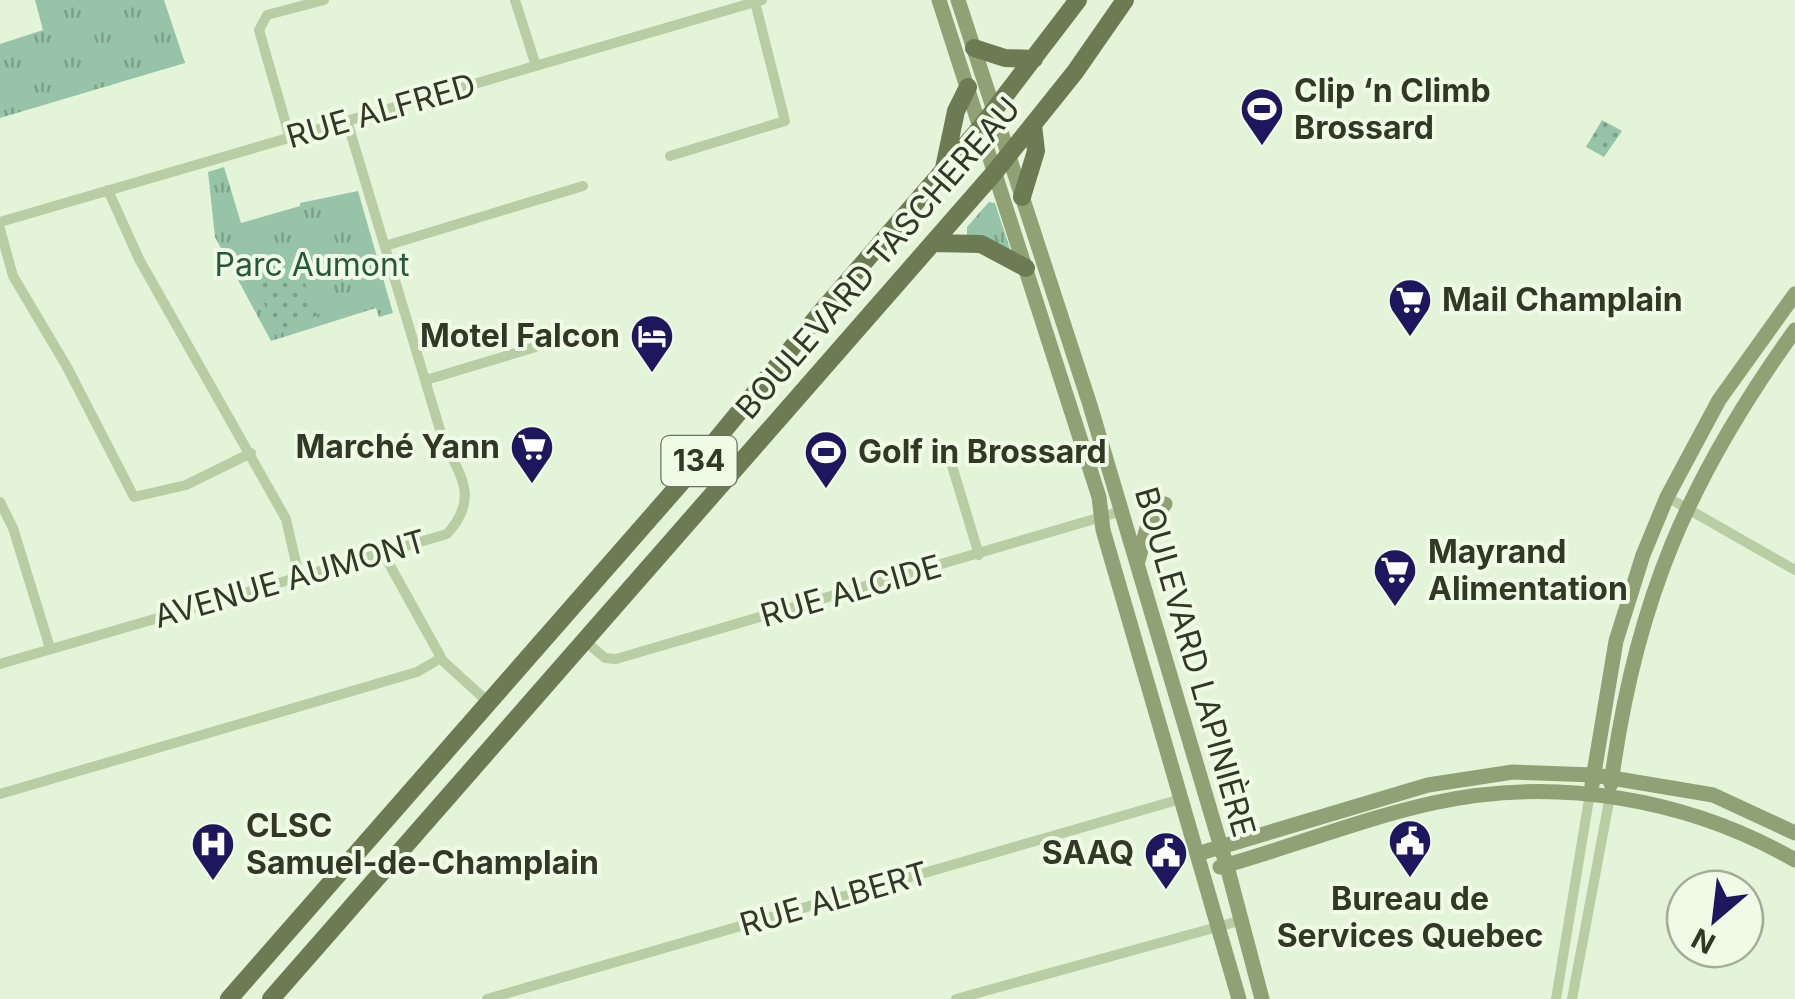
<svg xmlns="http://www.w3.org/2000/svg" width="1795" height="999" font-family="Inter,sans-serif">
  <defs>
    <pattern id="grass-tufts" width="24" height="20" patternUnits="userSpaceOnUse" patternTransform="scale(2.5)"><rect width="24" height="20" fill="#97c4a8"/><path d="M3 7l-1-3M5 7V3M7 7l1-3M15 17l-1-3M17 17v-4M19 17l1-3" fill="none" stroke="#7ca089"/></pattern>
    <pattern id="garden-dots" width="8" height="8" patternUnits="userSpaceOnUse" patternTransform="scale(2.5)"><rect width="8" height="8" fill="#97c4a8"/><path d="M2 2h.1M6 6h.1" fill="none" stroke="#7ca089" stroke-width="1.8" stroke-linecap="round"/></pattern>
  </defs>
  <rect width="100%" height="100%" fill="#e4f4d9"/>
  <path fill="url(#grass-tufts)" d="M35,0H164L185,63L0,118V44L43,30Z
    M224,167L241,223L300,206V203L358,191L393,313L379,317L376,308L271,341L215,237L208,172Z
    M989,202L995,203L1011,252L967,236V227Z"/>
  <path fill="url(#garden-dots)" d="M1602,120L1622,131L1604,157L1586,147Z
    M252,258L299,274L323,312L282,333L240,265Z"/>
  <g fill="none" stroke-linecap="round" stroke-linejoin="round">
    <path stroke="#b8cda3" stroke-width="10" d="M515,0L536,66
      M290,138L259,30L267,15L324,0
      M670,156L785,121L755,2
      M108,190L139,259L286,519L299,576
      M0,222L762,0
      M0,229L13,276L67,367L134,497L186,485L251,453
      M385,246L583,186
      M426,380L559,340
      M950,459L979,555
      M1667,497L1795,570
      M0,502L13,528L50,648
      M383,553L443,661L488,702
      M585,641L605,658L616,659L1122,511
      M0,664L447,534C478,500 463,478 444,443L347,121
      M0,794L417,672L441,658
      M487,999L1181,799
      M956,999L1239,921
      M1556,999L1590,793
      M1572,999L1610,796"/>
    <path stroke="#8fa175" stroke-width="15" d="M939,0L1099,497L1103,530L1239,999
      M958,0L1090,405L1229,874L1262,999
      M1138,561L1148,524L1165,504
      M1611,784C1635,602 1688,479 1795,330
      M1592,785L1616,641L1643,555L1667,497L1719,400L1795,294
      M1197,854L1428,785L1513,772L1594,775L1713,795L1795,833
      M1220,867C1291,847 1361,819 1433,803C1555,776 1687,798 1795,860"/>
    <path stroke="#6d7b55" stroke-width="18" d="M974,48L1005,58L1034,59
      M944,168L956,111L968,87
      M1022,197L1036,151L1033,125
      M933,243L981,244L1026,268
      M229,999L680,484L822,311L981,127L1078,0
      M271,999L994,173L1075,72L1125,0"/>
  </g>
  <defs>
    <g id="stadium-pin" transform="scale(2.25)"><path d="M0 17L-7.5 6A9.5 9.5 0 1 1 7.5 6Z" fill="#1f175d" stroke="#effbe6"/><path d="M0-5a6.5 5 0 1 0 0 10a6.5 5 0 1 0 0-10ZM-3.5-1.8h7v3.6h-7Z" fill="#fff"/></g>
    <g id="supermarket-pin" transform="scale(2.25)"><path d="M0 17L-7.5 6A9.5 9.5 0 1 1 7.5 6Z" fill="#1f175d" stroke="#effbe6"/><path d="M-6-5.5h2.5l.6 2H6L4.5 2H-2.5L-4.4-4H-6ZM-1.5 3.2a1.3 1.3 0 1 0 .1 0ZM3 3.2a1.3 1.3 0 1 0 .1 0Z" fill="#fff"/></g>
    <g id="hotel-pin" transform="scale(2.25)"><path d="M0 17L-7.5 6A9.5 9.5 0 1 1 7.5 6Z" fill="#1f175d" stroke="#effbe6"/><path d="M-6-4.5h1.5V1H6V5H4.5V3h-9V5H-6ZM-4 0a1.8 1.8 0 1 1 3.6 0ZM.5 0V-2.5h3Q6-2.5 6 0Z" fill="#fff"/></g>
    <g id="civic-pin" transform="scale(2.25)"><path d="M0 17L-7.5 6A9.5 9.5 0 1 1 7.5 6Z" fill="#1f175d" stroke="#effbe6"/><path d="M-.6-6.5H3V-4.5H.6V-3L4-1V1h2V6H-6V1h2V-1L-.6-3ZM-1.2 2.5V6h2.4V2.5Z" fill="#fff"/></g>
    <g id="hospital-pin" transform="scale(2.25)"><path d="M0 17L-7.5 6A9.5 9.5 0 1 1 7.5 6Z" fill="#1f175d" stroke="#effbe6"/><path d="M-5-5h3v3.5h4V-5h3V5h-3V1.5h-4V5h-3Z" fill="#fff"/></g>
  </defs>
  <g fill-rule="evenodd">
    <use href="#stadium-pin" x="1262" y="109"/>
    <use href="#supermarket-pin" x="1410" y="300"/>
    <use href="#hotel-pin" x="652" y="336"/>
    <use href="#supermarket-pin" x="532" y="447"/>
    <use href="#stadium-pin" x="826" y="452"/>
    <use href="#supermarket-pin" x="1395" y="570"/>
    <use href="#civic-pin" x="1410" y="841"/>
    <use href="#hospital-pin" x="213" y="844"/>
    <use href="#civic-pin" x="1166" y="853"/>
  </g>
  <g text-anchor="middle" stroke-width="8" stroke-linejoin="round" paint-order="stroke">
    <rect fill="#effbe6" stroke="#6a7260" stroke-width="2.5" x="661.5" y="436" width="75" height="50" rx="8"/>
    <g font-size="30" font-weight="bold" fill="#313826">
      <text x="699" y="471">134</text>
    </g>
    <g font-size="32" font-weight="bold" fill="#313826" stroke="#effbe6" text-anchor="start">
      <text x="1294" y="102">Clip ‘n Climb<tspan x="1294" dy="37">Brossard</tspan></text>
      <text x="1442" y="311">Mail Champlain</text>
      <text x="620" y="347" text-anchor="end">Motel Falcon</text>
      <text x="500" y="458" text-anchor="end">Marché Yann</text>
      <text x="858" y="463">Golf in Brossard</text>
      <text x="1428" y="563">Mayrand<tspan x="1428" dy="37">Alimentation</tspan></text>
      <text x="246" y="837">CLSC<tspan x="246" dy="37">Samuel-de-Champlain</tspan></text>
      <text x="1134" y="864" text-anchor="end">SAAQ</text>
      <text x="1410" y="910" text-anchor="middle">Bureau de<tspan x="1410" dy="37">Services Quebec</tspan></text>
    </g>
    <g font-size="32" fill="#313826" stroke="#effbe6">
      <text transform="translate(381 111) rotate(-16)" y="11">RUE ALFRED</text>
      <text transform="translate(878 258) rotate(-49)" y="11">BOULEVARD TASCHEREAU</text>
      <text transform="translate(290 579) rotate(-16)" y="11">AVENUE AUMONT</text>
      <text transform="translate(851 591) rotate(-16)" y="11">RUE ALCIDE</text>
      <text transform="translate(1195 662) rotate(74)" y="11">BOULEVARD LAPINIÈRE</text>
      <text transform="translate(834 899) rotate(-16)" y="11">RUE ALBERT</text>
    </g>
    <g font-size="32" fill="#27583b" stroke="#effbe6">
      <text x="312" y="276">Parc Aumont</text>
    </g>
  </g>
  <g transform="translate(1715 919) rotate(208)"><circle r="48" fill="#effbe6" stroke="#a3ad99" stroke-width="2.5"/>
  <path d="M0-8L18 38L0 25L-18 38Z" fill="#1f175d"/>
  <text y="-15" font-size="28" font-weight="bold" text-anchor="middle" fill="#313826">N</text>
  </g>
</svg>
